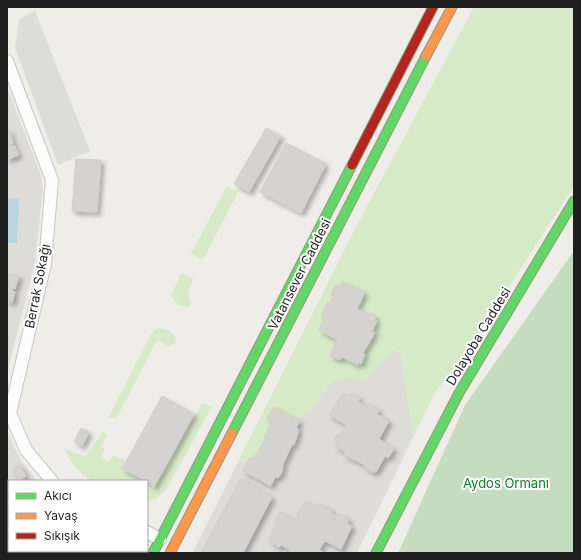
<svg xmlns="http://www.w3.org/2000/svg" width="581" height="560" font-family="Inter,sans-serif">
  <defs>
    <filter id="shadow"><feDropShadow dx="3.5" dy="3.5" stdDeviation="2" flood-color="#0004"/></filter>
  </defs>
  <rect width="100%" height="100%" fill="#eeede8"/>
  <path fill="#dddcd9" d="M7,87L41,175L43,189L35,263L7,373Z
    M357,225L436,390L357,553H192Z
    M7,432L21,461L37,481H9V551H96L95,553H7Z"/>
  <path fill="#f5f6e4" d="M96,551H140V553H95Z"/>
  <path fill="#d6eac8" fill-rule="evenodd" d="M474,7H574V186L451,376L436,390L413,437L400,353L393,350L367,379L343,378L333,381L322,395L314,407L295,419L274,407L267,419L272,422L257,454H256L253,459L250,458L244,462H238L357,225ZM342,282L365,292L357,309L375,316L374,319L377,321L372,331L375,333L363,353L365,355L361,364L358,363L357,365L342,357L340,360L330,356L337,340L319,330L325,317L321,315L327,303L330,304L334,296L331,295L335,286L339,287Z
    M227,186L238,192L203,260L191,254Z
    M181,273L193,279C188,289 188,294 191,304L188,308L178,305L171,296Z
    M155,329C163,328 173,331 176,338L175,343L168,346L157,340L116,419L108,418L152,333Z
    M202,403L212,407L166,490L156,499L147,500V481H92C79,473 69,461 64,448L86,457L103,431L107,435L101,447L105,449L100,458L109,462L113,455L162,477Z"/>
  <path fill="#c5dcbe" d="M574,251V553H398L465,405Z"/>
  <path fill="#dcdcd9" d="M35,11L90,151L58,165L15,48L19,19Z"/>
  <path fill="#bcd4e0" d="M7,198H19L17,243H7Z"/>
  <path fill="#d4d3cf" stroke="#d1cec9" filter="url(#shadow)" d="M266,128L281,136L249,192L234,184Z
    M7,130H9L13,143L11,144L12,146L14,145L19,155L7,160Z
    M286,143L326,164L301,213L260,192Z
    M76,159L101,160L97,212L72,211Z
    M7,273L19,276L15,289L13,288L12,291L15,292L12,303L7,301Z
    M342,282L365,292L357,309L376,316L374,319L377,321L372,331L375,333L363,353L365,354L361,364L358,363V365L342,357L340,360L330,356L337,340L319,330L325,317L321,316L327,303L330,304L334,296L331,295L335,285L339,287Z
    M351,393L360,398L358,401L366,406L367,403L379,410L377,414L389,421L379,439L394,449L388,458L385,456L376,472L374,471L373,473L364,467L365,465L344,455L345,452L335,446L337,443L334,441L338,433L340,435L346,425L329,415L343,394L349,396Z
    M162,396L194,414L154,487L147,481L122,469Z
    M274,407L300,421L296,428L299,430L294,445H292L283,464L282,472L278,478L275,477L271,486L243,471L250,458L253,459L256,454H257L266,438L264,437L272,422L267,419Z
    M81,428L89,432L82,446L74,442Z
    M19,465L26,476L20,480L12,469Z
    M241,478L272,497L243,553H201Z
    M305,501L318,508L320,504L332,510L331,513L338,517L340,514L349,519L347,523L352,526L341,549L325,541L319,550L322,551L321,553H292L290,552L291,550L281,545L279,547L270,542L271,540L269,539L277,523L274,522L280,512L295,519Z
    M7,531L9,534V551H19L17,553H7Z
    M19,551H35L36,553H17Z"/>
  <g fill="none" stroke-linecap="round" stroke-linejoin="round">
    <g stroke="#c6c6c4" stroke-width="14">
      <path id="street" d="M7,61L52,180L45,264L10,413L26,450L52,481
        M147,532L160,539"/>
    </g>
    <g stroke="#939780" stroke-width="11">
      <path id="fast" d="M232,433L426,56
        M153,553L352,165
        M376,553L459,393L574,201"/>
    </g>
    <g stroke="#939780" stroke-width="11">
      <path id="slow" d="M426,56L452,7
        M170,553L232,433"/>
    </g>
    <g stroke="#939780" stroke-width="11">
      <path id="jam" d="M352,165L433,7"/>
    </g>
    <use href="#street" stroke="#fcfcfc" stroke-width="12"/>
    <use href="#fast" stroke="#63d668" stroke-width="9"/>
    <use href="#slow" stroke="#ff974d" stroke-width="9"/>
    <use href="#jam" stroke="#b3261e" stroke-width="9"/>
  </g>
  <g text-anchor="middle" stroke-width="4" stroke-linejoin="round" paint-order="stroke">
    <g font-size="13" fill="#1f1f1f" stroke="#fff">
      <text transform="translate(299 274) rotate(-63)" y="5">Vatansever Caddesi</text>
      <text transform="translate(37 286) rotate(-79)" y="5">Berrak Sokağı</text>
      <text transform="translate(478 336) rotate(-59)" y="5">Dolayoba Caddesi</text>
    </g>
    <g font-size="13" fill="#0f7c26" stroke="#fff">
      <text x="506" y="488">Aydos Ormanı</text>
    </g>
  </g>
  <rect width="581" height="560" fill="none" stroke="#1f1f1f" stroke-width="16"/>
  <rect x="8" y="480" width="140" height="72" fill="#ffffff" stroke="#a5a5a5"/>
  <rect x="16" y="493" width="20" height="6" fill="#63d668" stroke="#a5a5a5"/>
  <text x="44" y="500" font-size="12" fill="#1f1f1f">Akıcı</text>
  <rect x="16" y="513" width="20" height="6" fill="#ff974d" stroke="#a5a5a5"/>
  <text x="44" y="520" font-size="12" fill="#1f1f1f">Yavaş</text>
  <rect x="16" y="533" width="20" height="6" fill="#b3261e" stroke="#a5a5a5"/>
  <text x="44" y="540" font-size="12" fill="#1f1f1f">Sıkışık</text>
</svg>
